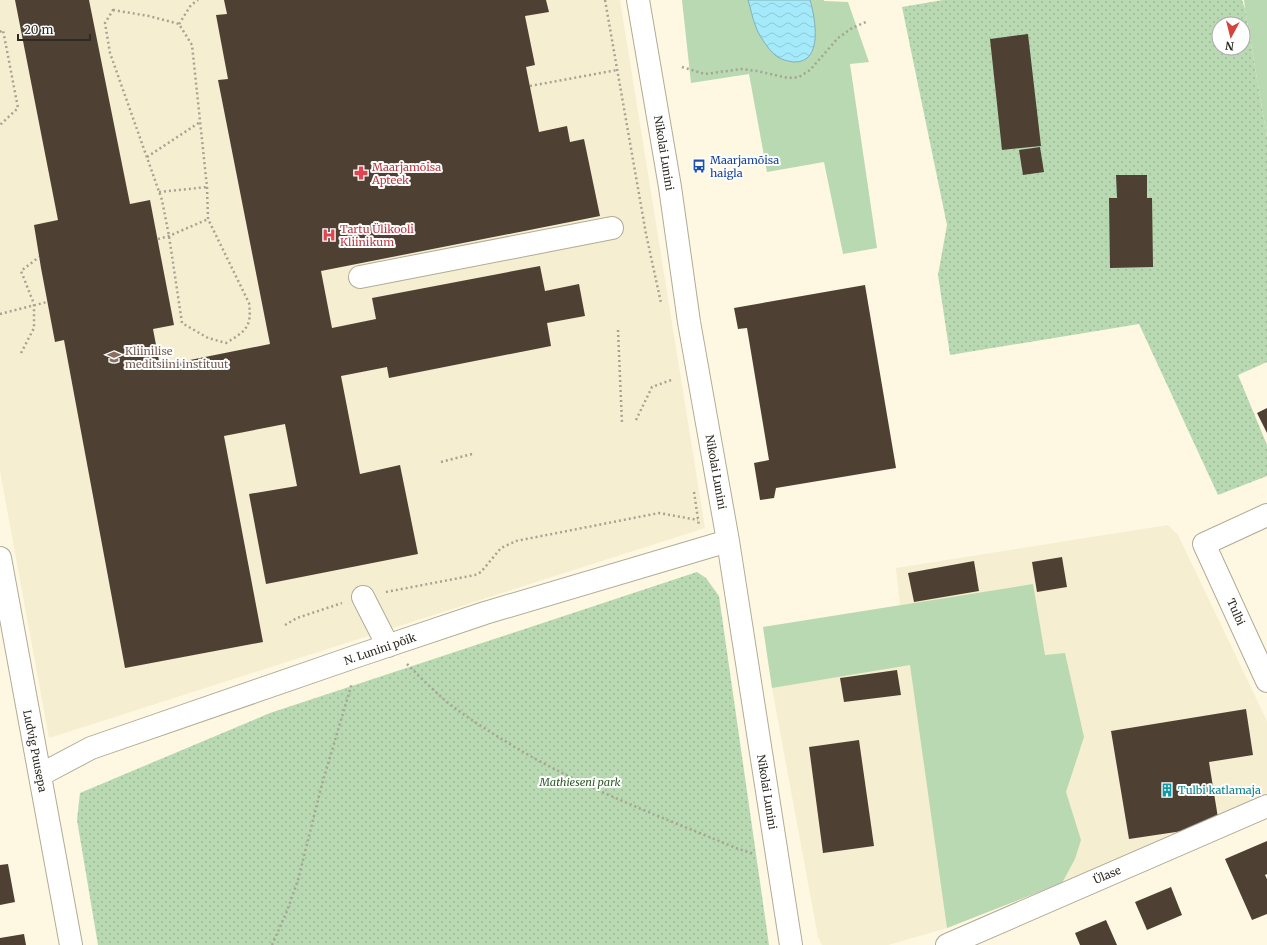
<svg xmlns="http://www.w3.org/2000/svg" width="1267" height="945" font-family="Merriweather,serif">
  <defs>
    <pattern id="park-dots" width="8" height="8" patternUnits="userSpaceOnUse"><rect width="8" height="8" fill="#b8d9b2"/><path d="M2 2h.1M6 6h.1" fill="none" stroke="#9eba99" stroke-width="1.8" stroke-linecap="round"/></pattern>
    <pattern id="water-waves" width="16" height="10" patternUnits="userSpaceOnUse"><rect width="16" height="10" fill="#a4eafa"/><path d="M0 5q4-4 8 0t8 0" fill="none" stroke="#8ec9d6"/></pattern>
  </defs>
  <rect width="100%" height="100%" fill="#fef7e2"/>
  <path fill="#f6eed1" d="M0,0H620L705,528L49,738L0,471Z
    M1168,525L1178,535L1267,721V793L1062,883L947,928L888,945H822L818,937L772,688L763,627L900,605L896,568Z"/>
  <path fill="#b8d9b2" d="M682,0H824V1L848,2L869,62L850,64L877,248L843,254L824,162L767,172L749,74L691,83Z
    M1244,0H1267V137L1245,9Z
    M1033,584L1045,655L1065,653L1084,737L1066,792L1081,840L1075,859L1062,883L947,928L910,665L772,688L763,627Z"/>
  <path fill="url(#park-dots)" fill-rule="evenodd" d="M943,0H1242L1245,9L1267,137V362L1238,375L1267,445V476L1218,495L1139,324L950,355L938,275L947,225L902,7ZM1219,24H1243V48H1219Z
    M697,572L706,578L719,596L769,945H98L77,820L80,793L270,713Z"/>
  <path fill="url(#water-waves)" stroke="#80b1ba" d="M748,0H810C815,17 824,63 794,62C786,61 778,59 772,52C767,47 758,34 756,27C752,18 751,9 748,0Z"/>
  <path fill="#4e4133" d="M15,0H89L130,204L150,200L159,247L174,325L153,329L160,366L270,344L218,80L228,79L216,15L227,14L224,0H546L549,12L525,16L535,65L526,67L539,132L567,126L570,142L584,139L600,216L321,271L332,328L376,319L372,298L540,266L545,291L579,284L585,316L547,323L551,346L389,378L387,367L341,376L360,474L400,465L418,554L266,584L249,494L297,486L285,424L224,436L263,642L125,668L64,340L55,342L41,268L34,225L58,220Z
    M1028,34L1041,146L1002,150L990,39Z
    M1040,147L1044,172L1023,175L1019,150Z
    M1116,175H1147V198H1152L1153,267L1110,268L1109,198H1117Z
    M865,285L896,468L776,488L774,498L760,500L754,463L769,460L747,328L738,329L734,308Z
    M1267,408V433L1257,413Z
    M1062,557L1067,587L1037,592L1032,562Z
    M974,561L979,591L914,602L908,573Z
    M897,670L901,695L844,702L840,678Z
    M1246,709L1253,755L1209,762L1218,818L1196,829L1129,839L1111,731Z
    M859,740L874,846L823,853L809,747Z
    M1267,841V874L1265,875L1267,879V914L1252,920L1225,859Z
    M8,864L15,902L0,905V865Z
    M1171,887L1182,915L1147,930L1135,902Z
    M1106,920L1117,945H1080L1075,933Z
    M24,934L26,945H0V938Z"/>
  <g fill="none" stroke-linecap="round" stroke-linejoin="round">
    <g stroke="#b1ab97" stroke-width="24">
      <path id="minor" d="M638,0L670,187L689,322L728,541L791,945
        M360,277L612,228
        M1267,515L1204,544L1267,681
        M0,558L71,945
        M363,597L388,646
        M40,775L91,748L360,655L485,613L728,541
        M947,945L1267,806"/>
    </g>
    <path stroke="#a7a293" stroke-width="2.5" stroke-dasharray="2 3" stroke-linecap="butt" d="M605,0L646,234L661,303
      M113,10L149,16L179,24L192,45L207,187L208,219L249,303C252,327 246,331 226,343L208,338L182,323L169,236L162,200L110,53L105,23Z
      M179,24L191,5L198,0
      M0,32L3,30L18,108L0,125
      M682,67L705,74L742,69L757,71L788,78L799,77L810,70L838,38L852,28L868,21
      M530,86L617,70
      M147,157L200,122
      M159,192L207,187
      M158,239L169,236L208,219
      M0,314L47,302
      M618,330L622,423
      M21,353L34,328V304L21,271L39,257
      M636,420L652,387L674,379
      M441,462L472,454
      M694,492L699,526
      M386,592L475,575L481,572L501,548L516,541L659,513L698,520
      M285,625L297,618L342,603
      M407,664C420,677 433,690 447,702C465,716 485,729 505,741C577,786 657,815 736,848L754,854
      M272,945L287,911L298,880L322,784L352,683"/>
    <use href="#minor" stroke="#fff" stroke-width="22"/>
  </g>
  <defs>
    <g id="bus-bare" transform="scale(1.08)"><path d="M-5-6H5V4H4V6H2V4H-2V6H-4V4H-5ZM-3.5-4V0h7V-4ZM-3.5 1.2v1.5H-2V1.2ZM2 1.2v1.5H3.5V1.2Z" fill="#1a4fb4" stroke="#fff" stroke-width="2.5" paint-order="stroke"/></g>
    <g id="pharmacy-bare" transform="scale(1.08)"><path d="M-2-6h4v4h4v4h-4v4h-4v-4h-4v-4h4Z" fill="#e0444e" stroke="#fff" stroke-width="2.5" paint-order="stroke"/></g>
    <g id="hospital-bare" transform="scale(1.08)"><path d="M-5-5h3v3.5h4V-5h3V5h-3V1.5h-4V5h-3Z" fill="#e0444e" stroke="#fff" stroke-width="2.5" paint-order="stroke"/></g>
    <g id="university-bare" transform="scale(1.08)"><path d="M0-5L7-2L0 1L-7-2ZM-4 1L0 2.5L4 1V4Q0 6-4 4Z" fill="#8d6e63" stroke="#fff" stroke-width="2.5" paint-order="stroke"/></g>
    <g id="building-bare" transform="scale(1.08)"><path d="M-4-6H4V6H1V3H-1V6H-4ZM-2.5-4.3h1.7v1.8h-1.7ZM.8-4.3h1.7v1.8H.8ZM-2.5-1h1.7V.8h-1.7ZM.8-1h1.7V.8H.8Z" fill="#0f9aa8" stroke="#fff" stroke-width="2.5" paint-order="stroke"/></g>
  </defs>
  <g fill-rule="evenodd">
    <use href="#bus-bare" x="699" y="166"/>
    <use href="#pharmacy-bare" x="361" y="173"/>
    <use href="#hospital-bare" x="329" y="235"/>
    <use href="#university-bare" x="114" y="357"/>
    <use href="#building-bare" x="1167" y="790"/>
  </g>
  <g text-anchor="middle" stroke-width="4" stroke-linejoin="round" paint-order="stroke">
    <g font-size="11" fill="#2d2b23" stroke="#fff">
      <text transform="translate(664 153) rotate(81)" y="4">Nikolai Lunini</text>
      <text transform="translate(716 472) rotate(80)" y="4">Nikolai Lunini</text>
      <text transform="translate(1236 612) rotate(66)" y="4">Tulbi</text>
      <text transform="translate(380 649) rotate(-19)" y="4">N. Lunini põik</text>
      <text transform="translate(35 751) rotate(79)" y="4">Ludvig Puusepa</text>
      <text transform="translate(767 792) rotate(81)" y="4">Nikolai Lunini</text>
      <text transform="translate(1107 875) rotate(-23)" y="4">Ülase</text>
    </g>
    <g font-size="11" fill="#164399" stroke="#fff" text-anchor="start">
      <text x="710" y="164">Maarjamõisa<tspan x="710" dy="13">haigla</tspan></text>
    </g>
    <g font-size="11" fill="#be3a42" stroke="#fff" text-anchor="start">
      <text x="372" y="171">Maarjamõisa<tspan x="372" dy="13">Apteek</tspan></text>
      <text x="340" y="233">Tartu Ülikooli<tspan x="340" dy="13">Kliinikum</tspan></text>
    </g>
    <g font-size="11" fill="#785e54" stroke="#fff" text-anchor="start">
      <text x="125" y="355">Kliinilise<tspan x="125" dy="13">meditsiini instituut</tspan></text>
    </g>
    <g font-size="11" font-style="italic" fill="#2a5c23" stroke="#fff">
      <text x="580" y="786">Mathieseni park</text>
    </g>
    <g font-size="11" fill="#0d838f" stroke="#fff" text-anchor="start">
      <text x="1178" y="794">Tulbi katlamaja</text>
    </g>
  </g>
  <g transform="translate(1231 36) rotate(187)"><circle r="19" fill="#ffffff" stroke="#abaaa7"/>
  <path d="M0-3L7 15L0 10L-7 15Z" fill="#d3443e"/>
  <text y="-6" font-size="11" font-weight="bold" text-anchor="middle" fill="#2d2b23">N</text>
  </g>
  <path d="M18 34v6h72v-6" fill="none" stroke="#2d2b23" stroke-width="2"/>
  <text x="24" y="34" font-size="12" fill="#2d2b23" stroke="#ffffff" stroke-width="3" paint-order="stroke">20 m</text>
</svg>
